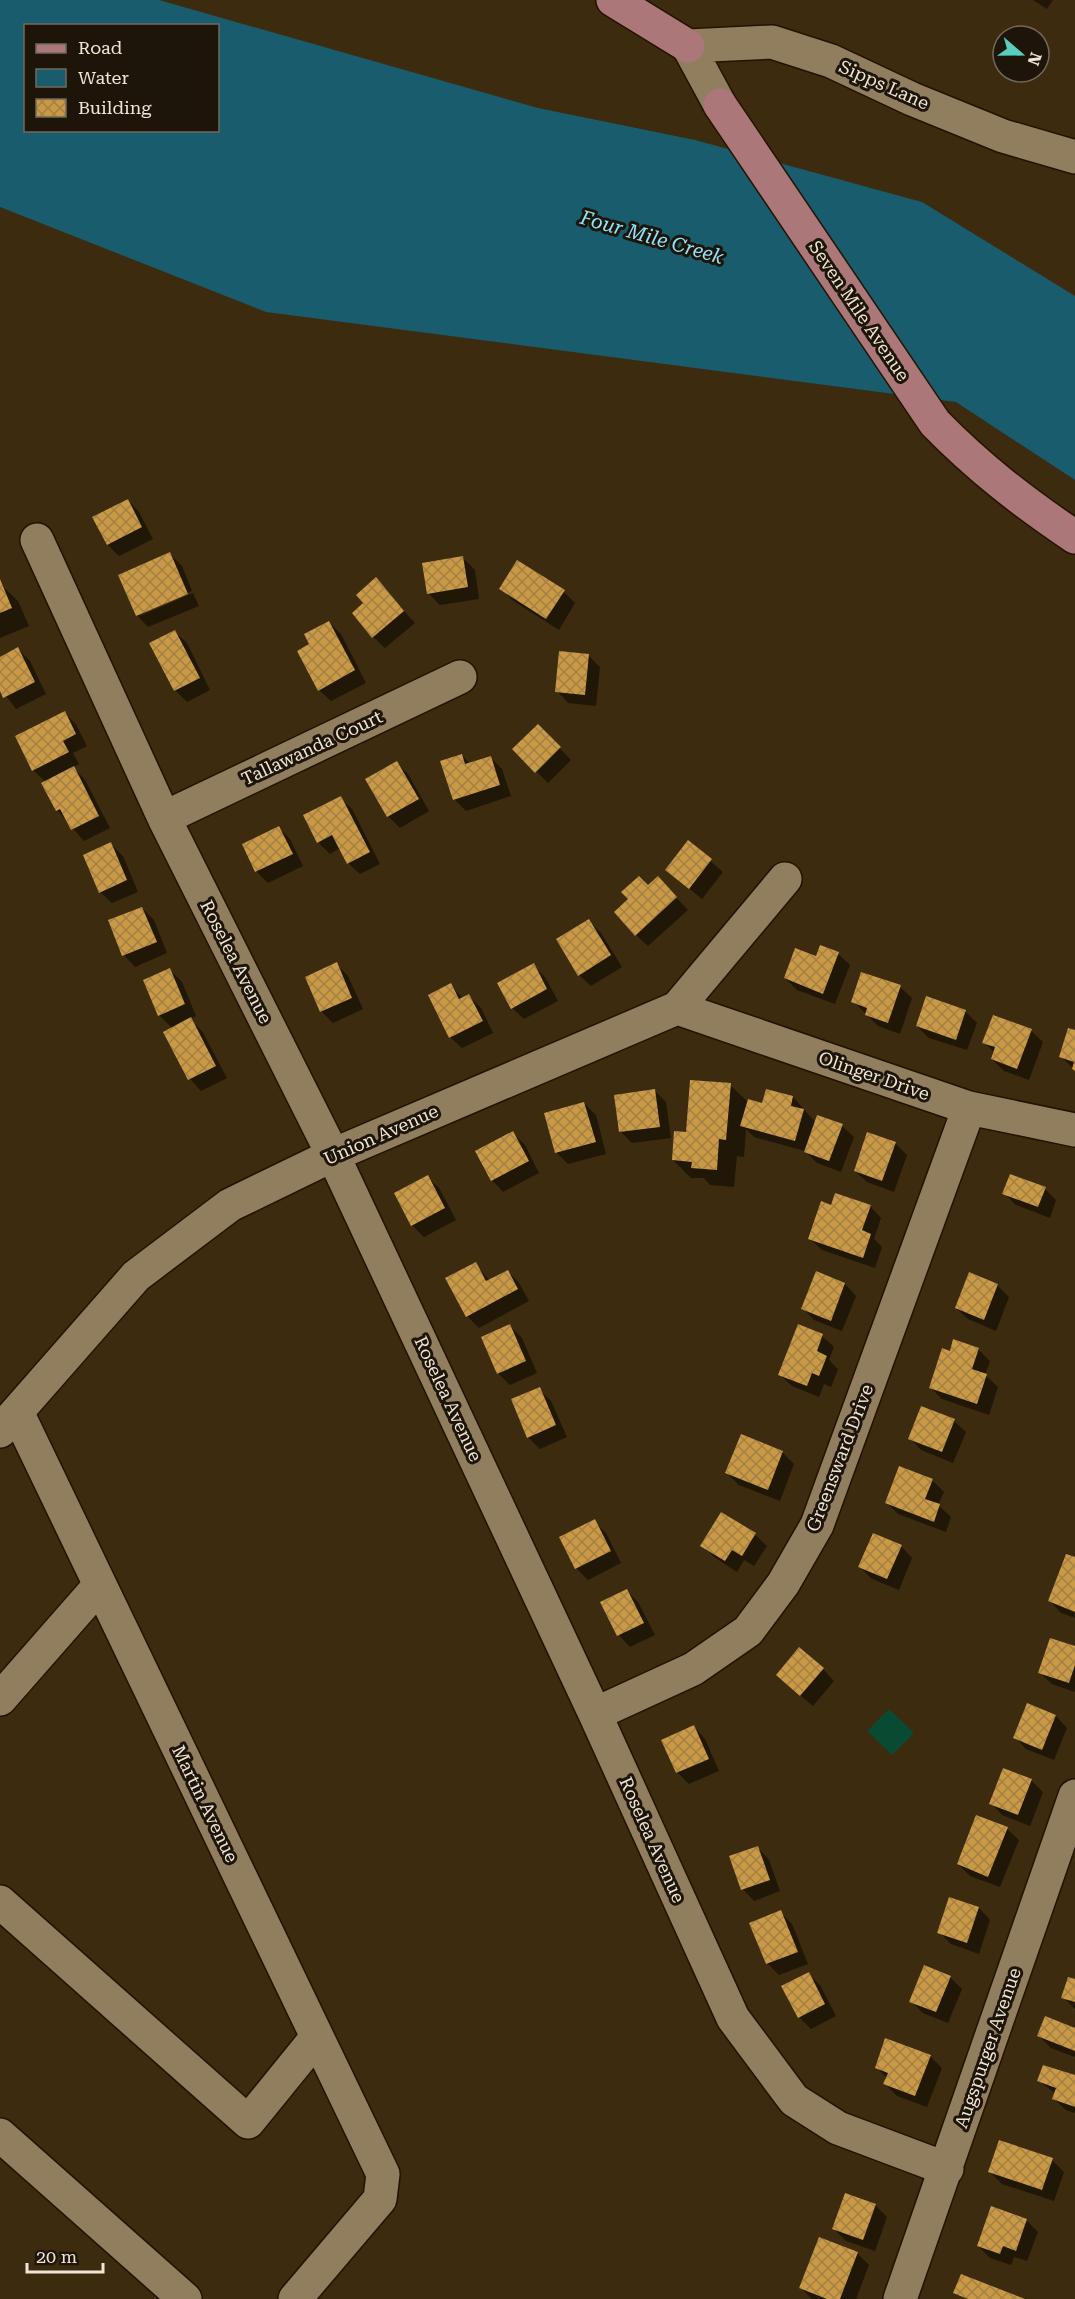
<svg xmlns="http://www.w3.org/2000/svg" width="1075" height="2299" font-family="'Roboto Serif',serif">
  <defs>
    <pattern id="building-cross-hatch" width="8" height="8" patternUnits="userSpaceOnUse" patternTransform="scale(1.5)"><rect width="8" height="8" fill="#ca9945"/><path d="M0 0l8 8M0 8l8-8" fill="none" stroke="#a38044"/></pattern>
  </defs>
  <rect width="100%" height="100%" fill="#3c2b0e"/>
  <path fill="#084a32" d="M889,1709L914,1733L892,1755L867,1731Z"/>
  <path fill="#185c6d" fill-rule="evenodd" d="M0,0H159L538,108L695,140L922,202L1075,296V480L956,402L266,312L0,207ZM26,26H218V130H26Z"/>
  <path fill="#0007" d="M1033,0H1053L1047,9Z
    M128,500L139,512L153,539L119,556L108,545Z
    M170,554L182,566L192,591L140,613V616L193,593L199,606L148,627L137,615Z
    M463,558L475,570L479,599L440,605L428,593Z
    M376,580L415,623L385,648L373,637L365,604Z
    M0,584L18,601L29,626L0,638Z
    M501,588L564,592L575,603L559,630L512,600Z
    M329,622L341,634L366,683L331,701L319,690Z
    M175,632L187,643L210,690L187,702L175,690Z
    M18,649L30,661L46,694L16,709L0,688V658Z
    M588,655L600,667L596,706L568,703L557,691Z
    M65,713L76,725L87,746L73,753L79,764L73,767L85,780L110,828L84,841L57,810L43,783L46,782L33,770Z
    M538,726L571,760L548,783L514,749Z
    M462,755L470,764L490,757L502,769L511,796L466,811L454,799Z
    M397,763L408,774L429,811L400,828L388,816Z
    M340,798L352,809L380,864L360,874L348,863L340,848L330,854L318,842Z
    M278,827L290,839L303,866L268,883L256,871Z
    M688,842L723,872L702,899L667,870Z
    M111,844L123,856L138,892L112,903L100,892Z
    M648,887L669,890L688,910L648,946L636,935Z
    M142,908L154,920L167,953L135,967L124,955Z
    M589,921L601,933L622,967L591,986L579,975Z
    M838,954L850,965L835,1004L797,990L785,978L817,958Z
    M336,964L348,976L363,1009L333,1023L321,1011Z
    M533,965L545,977L558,1001L524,1019L512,1008Z
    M170,970L182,982L196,1016L190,1019L202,1031L227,1078L201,1091L190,1079L165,1032L172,1028L159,1015L145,981Z
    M451,985L463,999L469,996L481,1008L493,1033L462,1048L450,1037Z
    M900,987L912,998L900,1034L878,1026L853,1001Z
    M965,1011L977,1023L967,1050L929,1038L917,1026Z
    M1031,1031L1043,1042L1029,1080L1004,1071L992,1059L995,1053L984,1042Z
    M1075,1032V1070L1060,1056Z
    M730,1085L748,1102L763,1104L793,1097L816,1123L842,1126L854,1137L841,1172L817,1163L805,1151L754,1137L746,1129L744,1157L737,1156L734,1187L710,1185L704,1178H691L673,1160L687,1134Z
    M654,1090L666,1102L671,1138L632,1143L620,1131Z
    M584,1103L596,1115L606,1154L568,1164L556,1152Z
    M513,1133L525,1145L539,1173L503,1192L492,1180Z
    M868,1134L896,1144L907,1155L894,1192L867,1182L855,1171Z
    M427,1177L439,1188L456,1220L424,1237L412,1225Z
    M1045,1189L1056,1200L1050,1218L1016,1205L1004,1193Z
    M870,1206L881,1218L874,1239L882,1247L875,1268L822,1250L810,1239L832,1207Z
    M475,1264L490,1281L508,1271L519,1283L529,1301L479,1328L467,1316Z
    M817,1273L845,1284L856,1296L842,1331L814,1320L803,1308Z
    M997,1285L1009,1297L996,1331L968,1319L956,1308Z
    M510,1326L522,1338L537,1373L510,1385L498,1373Z
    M799,1326L822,1336L834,1347L829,1360L838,1369L831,1387L824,1384L819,1397L792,1386L780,1375Z
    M978,1349L990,1361L985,1375L998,1387L989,1415L942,1399L930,1387L951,1353Z
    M539,1389L551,1401L567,1437L540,1449L528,1437Z
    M954,1421L966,1432L953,1463L921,1450L910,1438Z
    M741,1436L783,1453L794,1464L780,1501L739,1485L727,1473Z
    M932,1480L944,1492L938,1505L951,1517L946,1532L898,1514L887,1503Z
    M722,1514L755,1535L767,1546L754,1566L744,1560L737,1572L714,1557L702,1545Z
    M594,1521L606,1533L621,1563L588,1580L576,1568Z
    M901,1546L912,1558L899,1590L872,1579L860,1567Z
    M1075,1559V1618L1061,1613L1050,1601Z
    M627,1591L638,1602L655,1635L630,1647L619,1635L602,1603Z
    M1075,1648V1692L1052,1684L1040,1673Z
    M823,1669L834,1681L813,1706L790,1687Z
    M1056,1716L1067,1728L1054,1760L1026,1749L1015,1737Z
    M694,1727L705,1739L719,1771L689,1784L677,1772Z
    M1031,1780L1043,1792L1030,1826L1002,1815L991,1803Z
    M1007,1829L1019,1840L1000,1887L970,1876L958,1864Z
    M758,1848L769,1860L780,1891L754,1901L743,1889Z
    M979,1908L990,1920L979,1954L951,1944L939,1932Z
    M780,1912L792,1924L808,1964L779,1975L768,1964L751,1924Z
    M808,1974L820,1985L836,2016L811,2029L799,2017Z
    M950,1977L962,1989L948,2023L923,2013L911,2001Z
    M1075,1981V2009L1063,1997Z
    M1075,2029V2057L1051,2048L1039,2036Z
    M930,2056L942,2068L927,2107L897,2096L885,2084L887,2078L876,2067Z
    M1075,2077V2113L1066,2110L1054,2099L1056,2094L1039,2081Z
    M1052,2160L1064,2172L1054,2201L1002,2184L990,2172Z
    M875,2205L887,2217L875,2251L846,2241L834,2229Z
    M1026,2220L1038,2232L1027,2261L1014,2257L1011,2265L990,2258L978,2246Z
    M857,2253L869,2265L856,2299H812L801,2288Z"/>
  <path fill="url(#building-cross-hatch)" d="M128,499L142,527L107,545L92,517Z
    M170,552L188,594L136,616L118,575Z
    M463,556L468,587L427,594L422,563Z
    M517,560L565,590L546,619L499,589Z
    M376,577L404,611L372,638L352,613L363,603L356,595Z
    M0,579L12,608L0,613Z
    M329,621L355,670L318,691L297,651L309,644L304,634Z
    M175,630L200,678L174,691L149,643Z
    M18,647L35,682L3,698L0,691V657Z
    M559,651L589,654L585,695L555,692Z
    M65,711L76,734L63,741L69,752L32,771L15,736Z
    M538,724L561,747L535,773L512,749Z
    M462,754L465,764L491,756L500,785L453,800L440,761Z
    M397,761L419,799L387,817L365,779Z
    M74,766L99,816L71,830L60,809L56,811L41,783Z
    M341,796L370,852L347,864L332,835L317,843L303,815Z
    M279,826L293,854L255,872L242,844Z
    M688,840L712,859L689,889L665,870Z
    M111,842L127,880L99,893L83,855Z
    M639,876L648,885L658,876L677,897L635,936L614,912L628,899L621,892Z
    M142,907L157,942L122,956L108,920Z
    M589,919L611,955L578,976L556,939Z
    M820,945L839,952L823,994L784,978L795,948L816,956Z
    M337,962L352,998L320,1012L305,977Z
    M534,963L547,989L511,1009L497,983Z
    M170,968L185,1004L158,1016L143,980Z
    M861,972L901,985L888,1023L865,1015L867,1008L851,1002Z
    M451,983L459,999L469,994L483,1021L449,1038L428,995Z
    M926,996L966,1010L956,1040L916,1026Z
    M993,1015L1032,1029L1017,1069L991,1059L995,1047L982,1043Z
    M191,1017L216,1066L188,1080L163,1032Z
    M1068,1028L1075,1030V1071L1072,1069L1074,1062L1059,1057Z
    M690,1080L731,1083L726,1140L719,1139L717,1170L691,1168L692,1162L672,1160L674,1131L686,1132Z
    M655,1089L660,1127L619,1132L614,1095Z
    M766,1089L793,1096L791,1106L804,1109L795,1141L740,1126L748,1099L762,1103Z
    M584,1102L596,1142L555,1153L544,1113Z
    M817,1115L843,1124L829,1161L804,1152Z
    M513,1131L529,1161L491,1181L475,1151Z
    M867,1132L896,1142L882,1181L854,1171Z
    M1010,1174L1046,1187L1038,1207L1002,1194Z
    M428,1175L445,1208L411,1226L394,1193Z
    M835,1193L871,1205L862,1230L871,1234L863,1258L808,1239L821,1201L831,1205Z
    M476,1262L486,1281L508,1270L518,1289L466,1317L445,1278Z
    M816,1271L845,1283L831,1321L801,1309Z
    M969,1272L998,1284L984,1320L955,1308Z
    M510,1324L526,1361L497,1374L481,1337Z
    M798,1324L823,1334L817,1351L827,1356L819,1376L812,1373L807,1386L778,1375Z
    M953,1339L979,1348L972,1369L987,1374L977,1404L929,1388L942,1348L950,1351Z
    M540,1387L556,1425L527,1438L511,1399Z
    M921,1406L955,1419L942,1452L908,1439Z
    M741,1434L783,1451L768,1490L725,1473Z
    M899,1466L933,1479L925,1499L940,1504L934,1522L885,1503Z
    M721,1512L756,1533L742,1556L732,1550L725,1561L700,1546Z
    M595,1519L611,1551L575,1569L559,1537Z
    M873,1533L902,1545L887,1579L858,1567Z
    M1066,1554L1075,1557V1612L1048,1601Z
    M627,1589L644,1623L617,1636L600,1602Z
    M1050,1638L1075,1646V1665L1069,1683L1038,1673Z
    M799,1647L824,1668L800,1696L776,1675Z
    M1027,1703L1056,1715L1042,1750L1013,1738Z
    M694,1725L709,1759L676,1773L661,1740Z
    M1003,1768L1032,1779L1018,1815L989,1804Z
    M976,1815L1008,1827L988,1877L957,1864Z
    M758,1846L770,1880L741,1890L729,1856Z
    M949,1897L979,1907L967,1943L937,1933Z
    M781,1910L798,1952L766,1964L749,1923Z
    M924,1965L951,1976L936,2012L909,2002Z
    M809,1972L825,2004L798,2018L781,1986Z
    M1068,1977L1075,1979V2002L1061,1998Z
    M1045,2016L1075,2028V2051L1037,2036Z
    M885,2038L931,2055L915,2096L883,2084L888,2073L875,2068Z
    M1043,2065L1075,2075V2107L1052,2099L1056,2088L1037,2081Z
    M999,2140L1053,2158L1042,2190L988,2172Z
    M845,2193L876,2204L863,2240L832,2229Z
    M991,2206L1027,2219L1016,2251L1003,2246L1000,2254L977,2246Z
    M819,2237L858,2252L840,2299H827L799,2288Z
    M961,2274L1025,2299H968L953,2293Z"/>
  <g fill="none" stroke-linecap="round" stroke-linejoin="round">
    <g stroke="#231300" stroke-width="36">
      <path id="minor" d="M720,105L688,46L772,42L831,61L912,99L1003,136L1075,157
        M37,540L164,818L333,1155L595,1714L733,2018L794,2100L838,2128L947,2169
        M164,818L460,677
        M677,1008L969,1108L1075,1130
        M17,1412L383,2174L380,2199L295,2299
        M0,1431L136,1276L230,1205L333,1155L677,1008L785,879
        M0,1699L100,1585
        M595,1714L693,1669L748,1631L783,1584L817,1525L969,1108
        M0,1902L248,2122L317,2037
        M0,2135L185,2299
        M900,2299L1075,1796"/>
    </g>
    <g stroke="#231300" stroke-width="36">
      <path id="major" d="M613,0L688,46
        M720,105L935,423C979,468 1023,502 1075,537"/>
    </g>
    <use href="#minor" stroke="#917e5f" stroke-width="33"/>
    <use href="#major" stroke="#ab7779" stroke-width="33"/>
  </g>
  <g text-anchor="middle" stroke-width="6" stroke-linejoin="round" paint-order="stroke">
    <g font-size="18" fill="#f1e6d6" stroke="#1d1509">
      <text transform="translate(884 85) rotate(24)" y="6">Sipps Lane</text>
      <text transform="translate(859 311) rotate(56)" y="6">Seven Mile Avenue</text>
      <text transform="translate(312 748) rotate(-25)" y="6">Tallawanda Court</text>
      <text transform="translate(236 962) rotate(63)" y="6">Roselea Avenue</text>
      <text transform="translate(874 1076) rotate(19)" y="6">Olinger Drive</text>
      <text transform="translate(381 1135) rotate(-24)" y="6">Union Avenue</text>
      <text transform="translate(448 1399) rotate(65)" y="6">Roselea Avenue</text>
      <text transform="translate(840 1458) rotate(-69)" y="6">Greensward Drive</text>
      <text transform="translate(205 1804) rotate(64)" y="6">Martin Avenue</text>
      <text transform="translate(652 1840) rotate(66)" y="6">Roselea Avenue</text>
      <text transform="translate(988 2048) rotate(-71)" y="6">Augspurger Avenue</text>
    </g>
    <g font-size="20" font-style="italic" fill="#91e4fd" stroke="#1d1509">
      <text transform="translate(652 237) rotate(16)" y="7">Four Mile Creek</text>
    </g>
  </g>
  <rect x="24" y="24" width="195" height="108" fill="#1d1509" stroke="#72695b" stroke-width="1.5"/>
  <rect x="36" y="44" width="30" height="9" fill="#ab7779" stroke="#72695b" stroke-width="1.5"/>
  <text x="78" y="54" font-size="18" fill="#f1e6d6">Road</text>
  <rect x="36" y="69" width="30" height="18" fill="#185c6d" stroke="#72695b" stroke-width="1.5"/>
  <text x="78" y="84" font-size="18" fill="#f1e6d6">Water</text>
  <rect x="36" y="99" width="30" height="18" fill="url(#building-cross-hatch)" stroke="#72695b" stroke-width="1.5"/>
  <text x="78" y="114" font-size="18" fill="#f1e6d6">Building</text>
  <g transform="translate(1021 54) rotate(110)"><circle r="28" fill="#1d1509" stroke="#72695b" stroke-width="1.5"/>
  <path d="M0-4.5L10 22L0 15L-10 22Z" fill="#59cebe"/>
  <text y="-9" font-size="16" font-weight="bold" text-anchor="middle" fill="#f1e6d6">N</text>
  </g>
  <path d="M27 2263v9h76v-9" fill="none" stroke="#f1e6d6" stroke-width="3"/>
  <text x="36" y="2263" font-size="18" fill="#f1e6d6" stroke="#1d1509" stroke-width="4.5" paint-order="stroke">20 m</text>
</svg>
